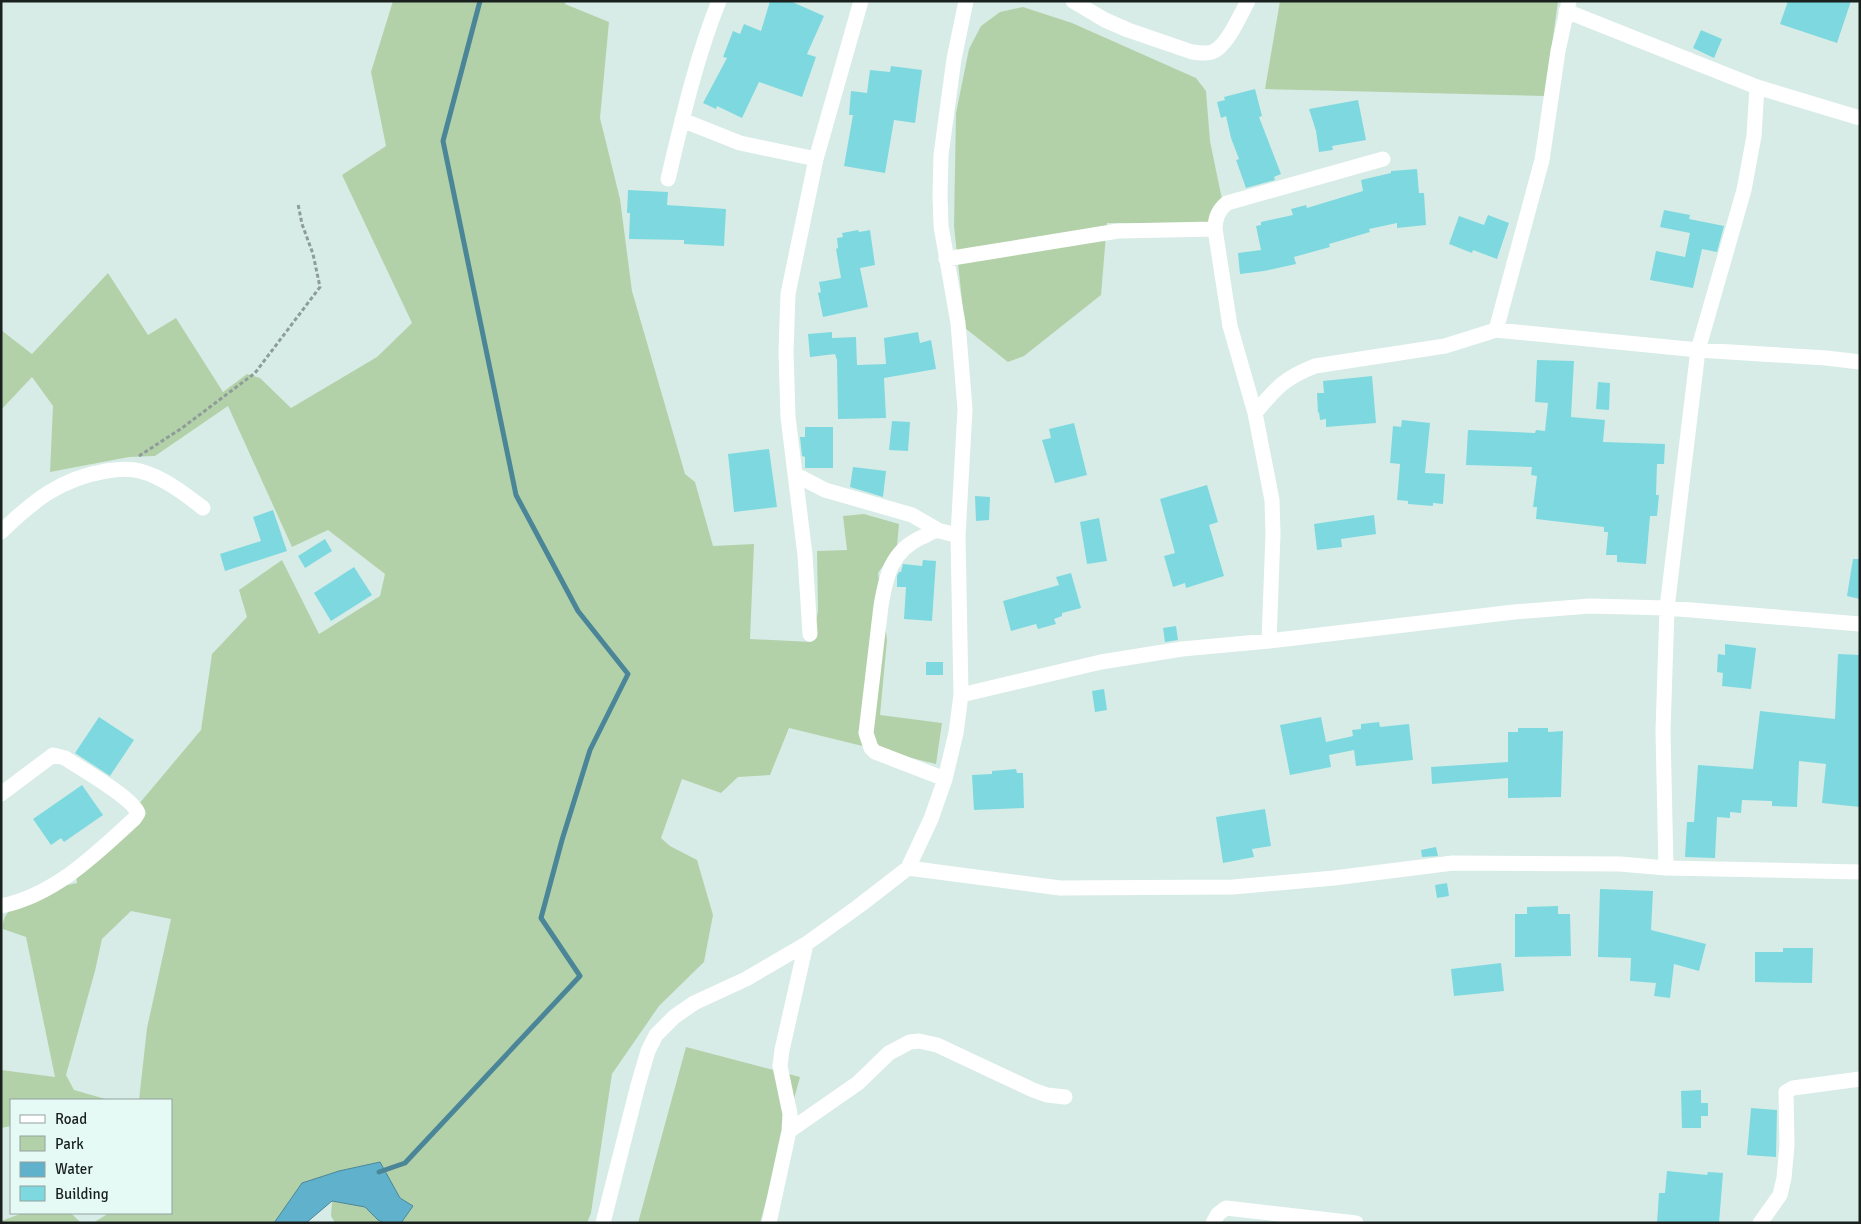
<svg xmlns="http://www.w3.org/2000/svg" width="1861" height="1224" font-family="Signika,sans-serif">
  <rect width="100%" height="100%" fill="#d8ece7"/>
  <path fill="#b3d1a9" d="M393,1H566L565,4L609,22L600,118L620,199L632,291L685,474L695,482L713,546L754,544L750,639L812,642L818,611L817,551L847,550L843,516L864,514L899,524L897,546L878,573L887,640L880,715L942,723L936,764L789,728L770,775L738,777L721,793L682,779L661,838L670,846L697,860L713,915L704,962L659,1006L612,1074L591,1213L587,1223H401L413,1206L400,1198L379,1162L302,1183L274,1223H93L109,1213H171V1100H139L147,1028L171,919L131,911L102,939L95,971L66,1075L74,1090L109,1100H11V1126L1,1128V1070L55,1077L26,937L3,929C0,898 59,887 77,883L75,865L117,830L201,730L212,654L247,617L239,590L282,560L319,634L380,596L385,574L328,530L292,547L228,406L155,456L129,457L50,472L53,406L32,377L1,410V330L32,354L108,273L148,335L176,318L223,392L247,374L260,378L291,408L377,357L412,323L342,175L386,146L371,72Z
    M1280,1H1558L1545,96L1265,89Z
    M1023,7L1072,23L1196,78L1206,91L1210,141L1224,209L1210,224L1107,223L1101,295L1024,356L1008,362L965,328L954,226L956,113L969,49L981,26L1000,12Z
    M686,1047L800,1077L760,1223H638Z
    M332,1201L365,1207L378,1220L384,1223H335L331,1216Z
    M23,1213H71L81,1223H1V1221Z"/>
  <path fill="#60b1cc" stroke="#4b8698" d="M380,1162L400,1198L413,1206L401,1223H384L378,1220L365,1207L332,1201L306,1223H274L302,1183L339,1171Z"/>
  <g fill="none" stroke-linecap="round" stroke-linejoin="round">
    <path stroke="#4b8698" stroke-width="5" d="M379,1172L405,1163L580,976L541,918L562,840L590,750L628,674L578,611L516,495L443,141L480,1"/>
  </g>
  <path fill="#7dd9df" d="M770,1H790L824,16L807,54L816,57L802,97L759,82L742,118L717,106L716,109L703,103L727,58L723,57L733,31L740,34L744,24L761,31Z
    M1788,1H1851L1837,43L1780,24Z
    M1701,30L1722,39L1714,58L1693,48Z
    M891,66L922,70L915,123L894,120L885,173L844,166L853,115H849L851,91L867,93L870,70L890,72Z
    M1255,89L1262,116L1259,117L1281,174L1274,177L1275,180L1246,188L1236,160L1239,159L1231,138L1226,116L1221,118L1217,102L1225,100L1224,97Z
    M1358,100L1366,140L1332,146L1333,150L1319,152L1316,131L1309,109Z
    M1417,169L1419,193H1424L1426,225L1397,228V223L1369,229L1370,232L1329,244L1330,247L1294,257L1296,264L1264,271L1240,274L1238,253L1261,250L1256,226L1261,225V222L1293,215L1291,209L1306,205L1307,208L1363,191L1361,180L1391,173V171Z
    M628,190L668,192L667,205L726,209L724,246L684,244V240L629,239L630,213H627Z
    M1664,210L1690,215L1689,219L1724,226L1717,252L1702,249L1693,288L1650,280L1656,251L1685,257L1690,233L1660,227Z
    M1488,215L1509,223L1497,259L1473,250L1472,253L1449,244L1459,216L1484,225Z
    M858,230L859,232L870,230L875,265L860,268L868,307L823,317L818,293L821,292L819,282L841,278L836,249L838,248L837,238L843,237L842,233Z
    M832,332V338L856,337L857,365L886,364L884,338L918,332L920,343L931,340L936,369L884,378L886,418L838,419L837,360L835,354L810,357L808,334Z
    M1537,360L1574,361L1571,417L1605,420L1603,442L1665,444L1664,464H1657L1656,495H1659L1657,516H1650L1646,564L1617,562V555H1606L1608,532H1604V527L1536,519L1537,507H1533L1537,476L1531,475L1532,467L1466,465L1468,430L1535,433L1536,430L1545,431L1548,403L1535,402Z
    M1372,376L1376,423L1326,427V419L1320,420L1319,412L1318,413L1317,393H1324L1323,381Z
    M1598,382L1610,383L1609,410L1596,409Z
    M1402,420L1430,423L1425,473L1445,474L1443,504L1433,503V506L1408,504V501L1397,500L1400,464L1390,463L1393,426L1401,427Z
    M892,421L910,422L908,451L889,450Z
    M1074,423L1087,475L1055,483L1042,440L1051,438L1049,429Z
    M805,427H833V468H805V457L802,456L800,437H805Z
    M769,449L777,507L734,512L728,454Z
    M853,467L886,471L883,497L850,487Z
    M1207,485L1218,522L1209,525L1224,576L1186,588L1185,583L1173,587L1164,556L1175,553L1160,499Z
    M975,496L990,497L989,520L976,521Z
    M273,510L287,551L225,571L220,554L261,541L253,517Z
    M1374,515L1376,534L1341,539L1342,547L1317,550L1314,524Z
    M1099,518L1107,561L1087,564L1080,522Z
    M325,539L332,551L305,568L298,556Z
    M1853,559H1860V599L1847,596Z
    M923,560L936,561L932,621L904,619L906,587H897V576L899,572H901L903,564L922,566Z
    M354,567L372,595L331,621L314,593Z
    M1071,573L1081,608L1062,613V616L1054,619L1056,624L1038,629L1036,624L1011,631L1003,601L1059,585L1056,577Z
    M1176,626L1178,640L1165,642L1163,628Z
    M1725,644L1756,648L1751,689L1722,686L1723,673L1717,672L1718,654L1725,655Z
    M1838,654L1860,655V807L1822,803L1826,764L1799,761L1797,807L1772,806V801L1742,800L1741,813L1730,812V818L1717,817L1715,858L1685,857L1687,822H1694L1698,765L1753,769L1760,711L1835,719Z
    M926,662H943V675H926Z
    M1104,689L1107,710L1095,712L1092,691Z
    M99,717L134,740L110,776L75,753Z
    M1321,717L1326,742L1353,736L1352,730L1361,729V724L1379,722L1380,727L1409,724L1413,760L1356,766L1354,750L1329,755L1331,767L1290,775L1280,725Z
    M1518,728H1548V732L1563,731L1561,797L1508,798V778L1432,784L1431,767L1508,762V732H1518Z
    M1016,769L1017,773H1023L1024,808L974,810L972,775L992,774V771Z
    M82,785L103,815L64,842L61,838L51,845L33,819Z
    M1265,809L1271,846L1252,849L1254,857L1223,863L1216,817Z
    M1436,847L1438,856L1422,857L1421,850Z
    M1447,883L1449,896L1437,898L1435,885Z
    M1600,889L1653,891L1651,930L1706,944L1699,971L1674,964L1670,998L1654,996L1656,983L1630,981L1631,958L1598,957Z
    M1558,906V914H1570L1571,956L1515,957V914H1527V907Z
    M1783,948H1813L1812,983L1755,982V952H1783Z
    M1501,963L1504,991L1454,996L1451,969Z
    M1701,1090V1103H1708V1116H1701V1128H1682L1681,1091Z
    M1751,1108L1777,1110L1776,1157L1747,1155Z
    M1667,1171L1707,1175L1708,1172L1723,1173L1719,1223H1657L1659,1193H1665Z"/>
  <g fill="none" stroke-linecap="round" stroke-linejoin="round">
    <path stroke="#8e9d99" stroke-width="3" stroke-dasharray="4 2.5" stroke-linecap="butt" d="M139,456L182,428L255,373L320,287L313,254L302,224L298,204"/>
    <path stroke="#fff" stroke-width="15" d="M1073,1L1105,20L1128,30L1192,52C1199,53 1206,54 1212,52C1227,47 1240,15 1248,1
      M1566,11L1757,87L1860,118
      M682,120L740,143L816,159
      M668,179C682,120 696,58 719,1
      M946,259L1118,231L1215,229
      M1496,330L1698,350L1826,358L1860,362
      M1255,413C1276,388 1284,378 1315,366L1445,346L1496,330L1542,160L1558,51L1569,1
      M796,475L825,490L912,515L938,530
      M1,532C34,500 60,479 106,471C118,469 129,468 140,471C163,477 185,494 203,508
      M810,634L805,555L788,417L786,352L788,294L816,159L861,1
      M1269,641L1273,534L1272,500L1255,413L1230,326L1215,229C1215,218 1218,210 1227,203L1383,159
      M961,695L1101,662L1182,649L1269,641L1514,612L1590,606L1667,608L1860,624
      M945,779L875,752L871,748L866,733L881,606C886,576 891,551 922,537C927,535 934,530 940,531C946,532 952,534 958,536
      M1,794L53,755L65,758C81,769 132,797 138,813L134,819C96,854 55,895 1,906
      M908,868L1060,888L1233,887L1334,878L1453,863L1620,864L1666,868L1860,872
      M1666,868L1663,731L1667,608L1698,350L1744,190L1754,136L1757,87
      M789,1131L858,1083L889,1053L910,1042L919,1041L937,1045L1033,1090L1047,1095L1065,1097
      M603,1223L638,1085L648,1051L656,1035L674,1017L694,1003L746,979L806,944L859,906L908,868L931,819L945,779L956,733L961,695L958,536L965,409L958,323L941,226L940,195L941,155L954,59L966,1
      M769,1223L789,1131L790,1114L780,1066L782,1050L806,944
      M1213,1223L1218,1214L1226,1208L1356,1223
      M1760,1223L1780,1195L1784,1178L1787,1145L1786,1092L1793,1088L1860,1079"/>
  </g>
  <rect width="1861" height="1224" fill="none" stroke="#19201e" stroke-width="5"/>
  <rect x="10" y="1099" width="162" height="115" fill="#e5f9f5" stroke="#93a29f"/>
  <rect x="20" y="1115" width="25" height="8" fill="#ffffff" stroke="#93a29f"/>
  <text x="55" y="1124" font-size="15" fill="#19201e">Road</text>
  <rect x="20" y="1136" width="25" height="15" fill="#b3d1a9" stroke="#93a29f"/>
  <text x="55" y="1149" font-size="15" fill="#19201e">Park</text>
  <rect x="20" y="1162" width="25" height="15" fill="#60b1cc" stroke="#93a29f"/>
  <text x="55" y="1174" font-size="15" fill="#19201e">Water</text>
  <rect x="20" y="1186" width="25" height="15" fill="#7dd9df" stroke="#93a29f"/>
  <text x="55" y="1199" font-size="15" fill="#19201e">Building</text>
</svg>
